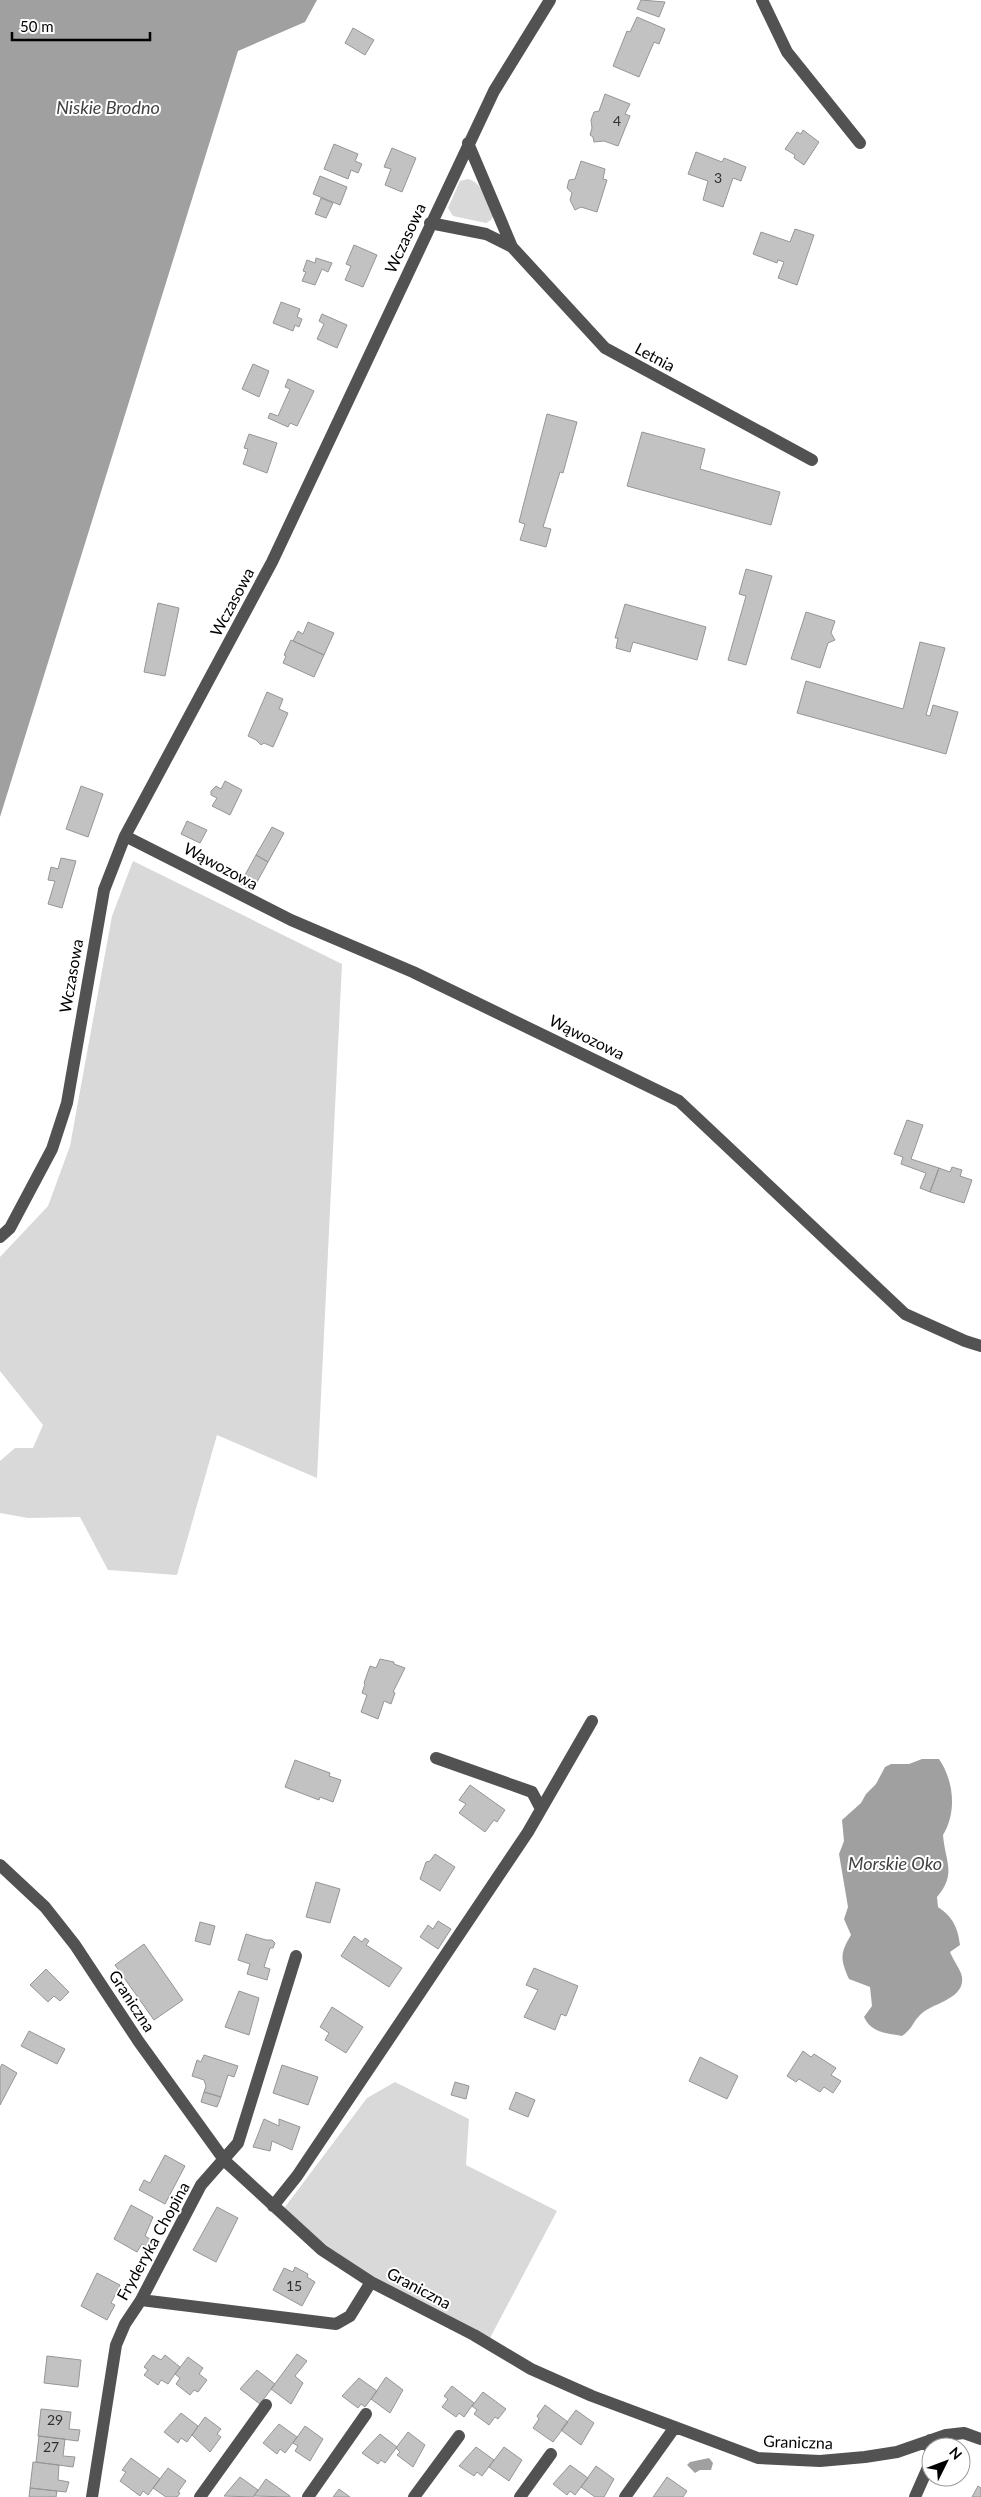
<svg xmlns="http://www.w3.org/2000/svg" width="981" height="2497" font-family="Lato,sans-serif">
  <rect width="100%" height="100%" fill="#fff"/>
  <path fill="#d9d9d9" d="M468,179C482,182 488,202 494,215L491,220L486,223L453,216L448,208L460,181Z
    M133,861L342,964L317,1478L217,1435L177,1575L108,1570L80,1517L28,1518L0,1513V1461L15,1448H33L43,1425L0,1371V1257L48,1206L70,1146L112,916Z
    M395,2082L469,2119L466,2165L557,2211L490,2338L370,2276L327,2249L282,2211L367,2098Z"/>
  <path fill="#a0a0a0" d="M0,0H317L305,22L238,51L0,817Z
    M922,1759H939C954,1781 957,1812 943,1835C945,1861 957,1874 937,1897L938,1907C953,1917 958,1928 960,1945L950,1952C953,1960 961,1970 962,1977C965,2000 931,2003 920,2015C912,2023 913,2028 902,2036C887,2033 871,2033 864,2017L872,2006L870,1987L849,1979C840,1959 840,1953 851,1935L844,1919L848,1907L839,1854L844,1841L842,1820L861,1803L866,1794L876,1784L885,1767L891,1764H909Z
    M709,2458L713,2463L711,2470H700L695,2473L687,2465L690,2462Z"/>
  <path fill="#c2c2c2" stroke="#969696" d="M641,0L665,2L659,17L637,9Z
    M637,17L665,29L659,44L654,42L639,77L613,66L627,31L630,32Z
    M353,28L374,40L365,55L345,43Z
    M605,94L630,104L625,114L630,116L618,146L604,141L594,142L593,137L590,135L592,128L591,120L594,112L599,111Z
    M803,130L819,142L804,165L794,158L795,155L785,149L797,132L801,134Z
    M334,144L358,154L355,161L362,164L358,173L351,170L348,179L324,169Z
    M392,148L416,158L402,192L385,185L391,169L384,167Z
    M696,152L722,162L724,158L746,167L741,181L733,178L723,207L703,200L708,181L688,174Z
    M581,161L605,169L603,179L607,180L597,212L581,207L575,210L570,200L572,193L567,188L569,180L575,179Z
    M320,176L347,187L340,205L313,194Z
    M321,198L333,203L326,218L315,214Z
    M795,229L814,235L797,285L778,278L784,262L778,260L777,263L753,254L761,232L790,242Z
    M354,245L377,255L363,287L345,280L351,266L346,264Z
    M316,258L332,263L328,272L322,269L315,285L302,281L306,272L303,271L307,260L315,263Z
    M281,302L300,309L297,317L302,319L299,327L295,325L293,331L273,323Z
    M322,314L347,325L337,348L317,339L324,324L319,321Z
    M253,364L269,371L259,397L242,389Z
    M288,379L314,391L297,426L290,423L288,427L268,418L270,413L278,416L290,389L285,387Z
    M547,414L577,422L563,473L560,472L543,527L551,529L546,547L520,540L525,524L519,522Z
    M642,432L705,449L700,469L780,492L771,525L627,486Z
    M249,434L277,443L267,473L243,464L248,449L244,448Z
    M746,569L772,576L746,665L728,660L746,596L739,594Z
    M158,603L179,608L165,676L144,672Z
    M625,604L706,627L697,660L633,642L630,652L616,648L618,638H615Z
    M806,612L835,621L831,633L835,640L828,643L820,668L791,659Z
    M308,622L334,633L324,655L293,641L298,631L303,634Z
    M291,640L324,655L314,677L283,663L286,656L284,655Z
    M920,642L945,648L926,715L930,716L933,705L958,712L946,754L797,713L806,681L903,709Z
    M267,692L283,699L279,709L288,713L273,747L264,743L261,745L256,740L248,736Z
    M225,781L242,790L230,815L212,806L217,798L211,795V791L216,786L221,789Z
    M81,786L103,794L88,837L66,829Z
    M187,821L207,830L200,843L181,834Z
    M272,827L284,833L268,862L256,855Z
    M256,855L268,862L252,891L240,884Z
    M61,858L76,861L62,908L48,904L55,881L48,880L51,867L58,869Z
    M907,1120L923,1125L911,1159L939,1168L930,1192L920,1188L926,1173L901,1164L903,1157L894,1154Z
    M952,1167L962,1170L960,1176L972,1180L964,1203L930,1192L939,1168L950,1172Z
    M380,1659L394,1662V1664L405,1668L393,1692L395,1693L391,1704L384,1701L378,1719L361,1712L367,1695L362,1693L365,1684L364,1683L370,1666L376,1668Z
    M295,1760L330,1773L329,1776L341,1780L333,1802L320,1797L319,1800L285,1787Z
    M470,1785L505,1810L497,1822L494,1820L485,1832L459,1813L466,1804L459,1800Z
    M435,1854L455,1867L440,1891L420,1879L426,1862L430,1861Z
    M316,1882L340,1889L330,1923L306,1917Z
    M438,1921L451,1929L438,1949L420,1937L428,1925L433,1929Z
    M200,1922L215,1926L210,1945L195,1941Z
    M246,1934L266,1940H272L275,1943L273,1948H270L264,1967L270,1969L267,1980L247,1974L250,1964L238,1960Z
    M354,1936L362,1942L365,1938L369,1941L366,1945L402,1968L389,1987L341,1956Z
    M144,1944L183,2000L154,2020L115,1965Z
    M534,1968L578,1986L566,2016L561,2014L555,2030L524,2017L538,1990L526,1985Z
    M46,1969L69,1992L60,2001L54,1996L48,2002L30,1985Z
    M239,1991L259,1998L249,2035L225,2027Z
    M332,2007L363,2027L346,2053L325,2040L329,2033L320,2027Z
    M29,2031L65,2049L57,2064L21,2046Z
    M803,2051L811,2057L814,2054L836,2068L831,2075L841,2081L833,2093L824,2087L820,2092L799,2079L796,2082L787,2076Z
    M204,2055L238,2066L234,2077L228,2075L221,2097L204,2092L206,2086L204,2080L192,2076L197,2060L201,2062Z
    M700,2057L738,2076L727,2099L689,2081Z
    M2,2064L17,2073L0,2105V2068Z
    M282,2065L318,2077L308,2105L273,2093Z
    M455,2082L469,2086L466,2099L451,2095Z
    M204,2092L221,2097L217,2107L201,2102Z
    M516,2092L535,2100L528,2117L509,2109Z
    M264,2119L279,2126V2119L300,2127L292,2150L272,2141L270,2151L253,2147Z
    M165,2155L185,2166L165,2204L139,2190L144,2180L150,2183Z
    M131,2205L153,2217L145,2236L150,2239L146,2246L142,2244L137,2252L114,2239Z
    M217,2207L238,2218L216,2262L193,2250Z
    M295,2267L308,2274L307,2277L315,2282L302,2306L273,2290L284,2268L293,2272Z
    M97,2273L120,2285L111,2303L115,2305L107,2320L81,2306Z
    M297,2354L307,2361L295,2376L303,2383L291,2404L271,2389Z
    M153,2355L161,2360L165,2355L180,2367L168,2384L161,2380L158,2385L144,2375L148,2370L144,2367Z
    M47,2356L81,2360L78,2387L44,2383Z
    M188,2357L203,2368L199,2374L207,2380L198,2392L194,2390L190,2395L176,2384L180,2378L175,2374Z
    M257,2370L275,2384L260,2404L240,2389Z
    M386,2377L403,2390L390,2413L371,2399Z
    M359,2378L377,2391L365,2407L361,2404L358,2408L342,2396Z
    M452,2386L474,2403L464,2417L459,2413L456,2417L442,2407L448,2399L444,2396Z
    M483,2392L506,2409L498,2419L495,2417L489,2425L474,2414L477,2410L472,2406Z
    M545,2405L568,2422L553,2442L533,2428L539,2419L537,2416Z
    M41,2409L71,2412L69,2429L80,2430L78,2441L38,2436Z
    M576,2410L594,2423L581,2445L561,2430Z
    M181,2413L198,2426L187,2442L181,2438L178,2443L164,2432Z
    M205,2417L221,2429L217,2434L221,2437L210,2452L192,2435Z
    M279,2424L297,2437L285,2453L280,2449L277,2454L263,2443Z
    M305,2426L323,2439L310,2461L295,2451L298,2446L293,2443Z
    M408,2432L425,2445L413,2467L397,2455L400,2452L396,2448Z
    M380,2434L397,2447L385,2463L381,2460L378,2464L362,2453Z
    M39,2436L65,2439L63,2456L75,2457L73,2467L36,2462Z
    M476,2447L494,2460L482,2476L477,2472L474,2476L459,2466Z
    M504,2447L522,2460L509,2481L489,2467Z
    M131,2458L160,2479L148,2495L143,2491L140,2496L120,2481L126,2472L122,2470Z
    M33,2462L59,2465L58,2480L69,2482L66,2492L30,2488Z
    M570,2465L588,2478L575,2495L570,2491L567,2495L553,2484Z
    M596,2466L614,2479L604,2497H595L581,2487Z
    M168,2468L186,2481L178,2492L180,2493L177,2497H166L153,2488Z
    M240,2477L258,2490L253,2497L224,2496Z
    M667,2477L687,2491L683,2497H653Z
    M266,2479L290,2496V2497L254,2496Z
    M978,2486L981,2488V2497H972Z
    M30,2488L57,2491L56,2497H29Z
    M339,2489L350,2497H333Z"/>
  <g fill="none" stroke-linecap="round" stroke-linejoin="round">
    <path stroke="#525252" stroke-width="12" d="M762,0L787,52L860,143
      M468,143L512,247
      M430,223L486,234L512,247L605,348L812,460
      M125,836L291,920L413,972L679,1101L905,1314L965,1341L981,1346
      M0,1237L10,1228L52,1149L67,1103L104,890L125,836L272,562L494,91L550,0
      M436,1758L532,1792L541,1809
      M0,1865L45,1907L75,1945L139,2042L225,2161L322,2250L371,2282L474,2335L531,2369L592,2396L758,2458L820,2461L865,2457L897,2452L946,2435L964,2433L981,2439
      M273,2206L297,2176L528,1832L592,1721
      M141,2300L336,2324L350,2316L371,2282
      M92,2497L116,2345L125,2324L141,2300L201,2185L238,2143L296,1956
      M200,2497L266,2405
      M308,2497L366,2414
      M414,2497L459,2436
      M520,2497L551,2454
      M625,2497L675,2427
      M915,2497L930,2463V2440"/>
  </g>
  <g text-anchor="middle" stroke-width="4" stroke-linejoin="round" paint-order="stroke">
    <g font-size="14" fill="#303030">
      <text x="617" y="126">4</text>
      <text x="718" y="183">3</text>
      <text x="294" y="2291">15</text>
      <text x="55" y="2425">29</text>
      <text x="51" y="2452">27</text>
    </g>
    <g font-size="16" fill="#000" stroke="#fff">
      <text transform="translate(405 238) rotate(-65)" y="6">Wczasowa</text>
      <text transform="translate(655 357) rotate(28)" y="6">Letnia</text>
      <text transform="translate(232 602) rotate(-62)" y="6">Wczasowa</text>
      <text transform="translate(221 866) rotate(28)" y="6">Wąwozowa</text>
      <text transform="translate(71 976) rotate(-80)" y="6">Wczasowa</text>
      <text transform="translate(587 1037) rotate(26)" y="6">Wąwozowa</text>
      <text transform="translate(132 2001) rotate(57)" y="6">Graniczna</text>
      <text transform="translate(153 2241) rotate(-61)" y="6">Fryderyka Chopina</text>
      <text transform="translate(419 2288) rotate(28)" y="6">Graniczna</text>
      <text transform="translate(798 2442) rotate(2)" y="6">Graniczna</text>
    </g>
    <g font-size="18" font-style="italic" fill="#414141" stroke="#fff">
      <text x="108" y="114">Niskie Brodno</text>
      <text x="895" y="1870">Morskie Oko</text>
    </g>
  </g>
  <g transform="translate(946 2462) rotate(48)"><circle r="24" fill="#ffffff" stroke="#999999"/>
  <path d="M0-4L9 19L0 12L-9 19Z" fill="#000000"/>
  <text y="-8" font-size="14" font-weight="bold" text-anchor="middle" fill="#000000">N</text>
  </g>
  <path d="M12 32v8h138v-8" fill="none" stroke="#000000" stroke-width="2.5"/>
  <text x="20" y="32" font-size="15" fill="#000000" stroke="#ffffff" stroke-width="4" paint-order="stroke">50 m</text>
</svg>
